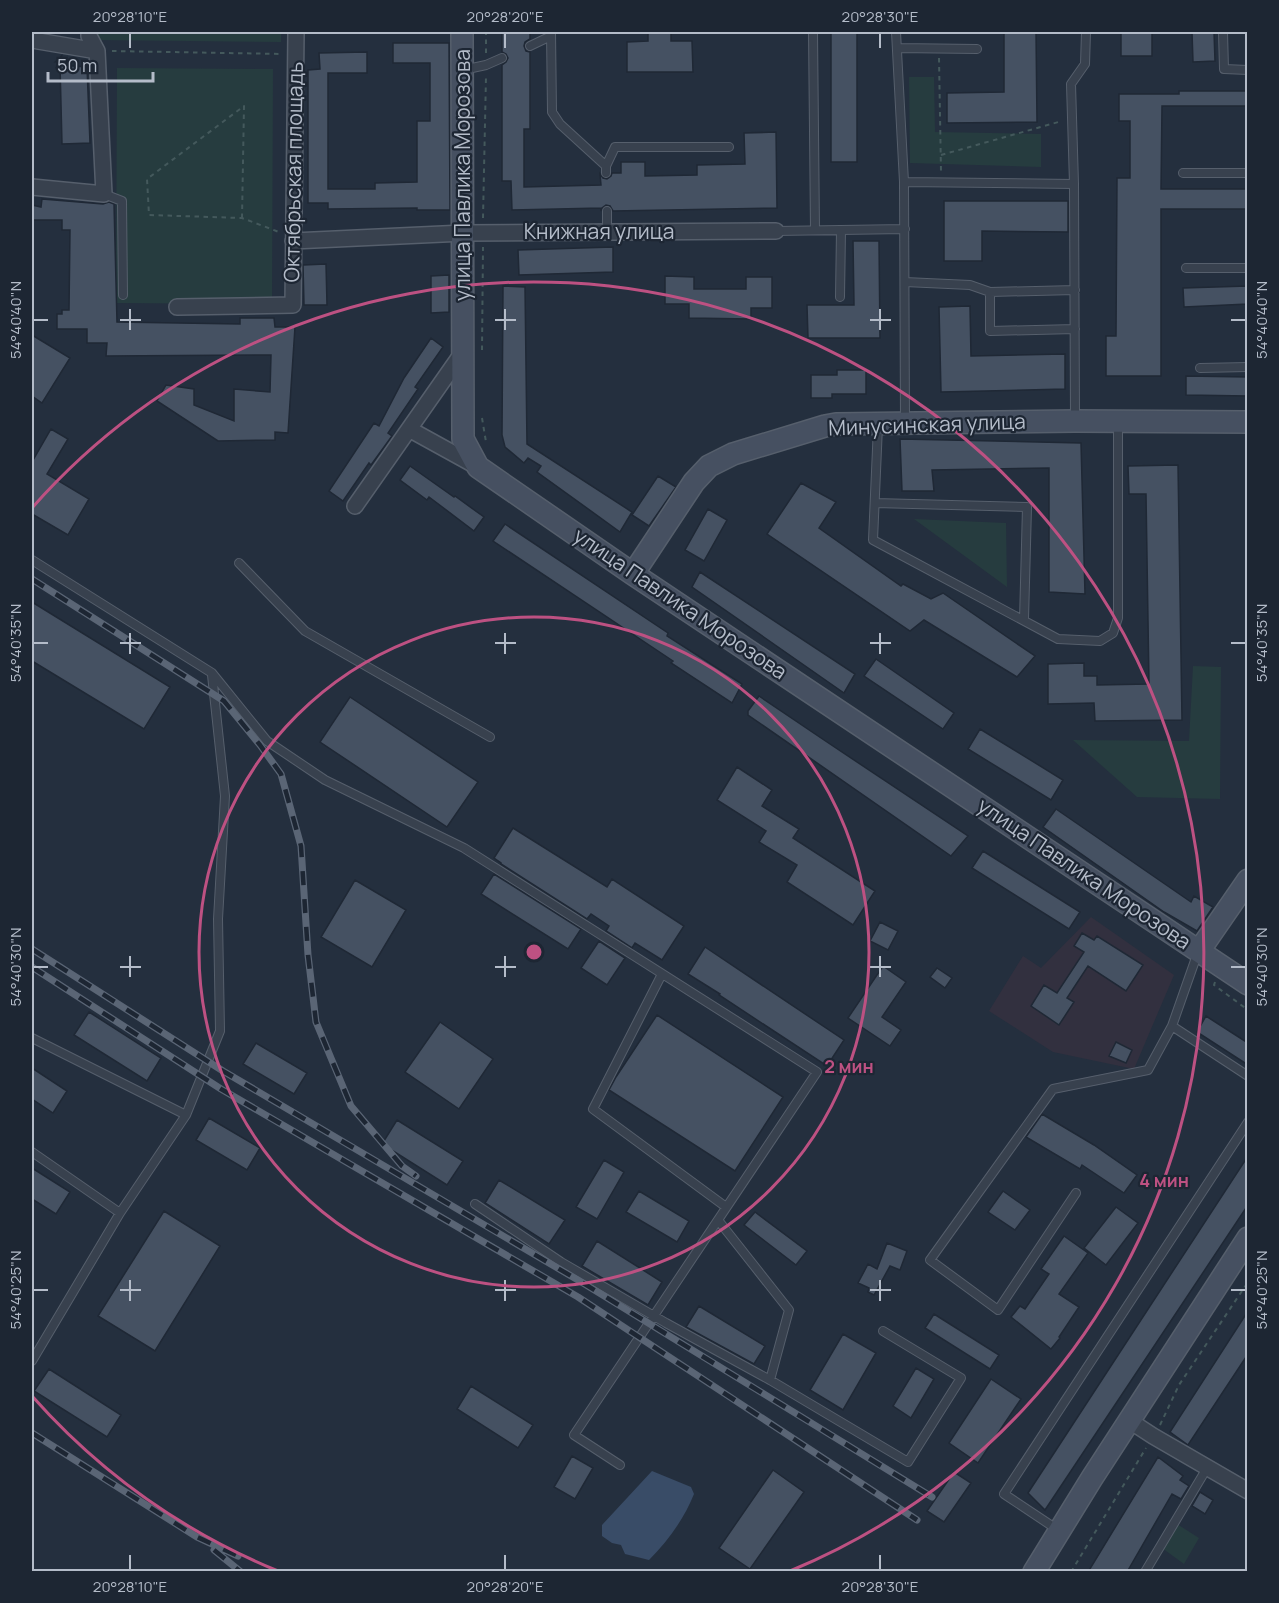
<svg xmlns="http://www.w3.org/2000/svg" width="1279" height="1603" font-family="Manrope,sans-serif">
  <rect width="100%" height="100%" fill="#242f3e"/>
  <path fill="#32303f" d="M1091,917L1174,975L1134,1069L1053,1052L989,1011L1023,956L1041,968Z"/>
  <path fill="#263c3f" d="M94,32H281V42L94,40Z
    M117,68L273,69L272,304L116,303Z
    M909,77H934L935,132L1041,134V167L910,163Z
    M914,519L1006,523L1007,587Z
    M1193,666L1221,667L1220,799L1137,797L1073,740L1189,741Z
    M1177,1524L1199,1538L1184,1564L1162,1548Z"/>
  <path fill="#394c67" d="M652,1471L691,1487L694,1494C684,1519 668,1541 649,1560L625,1554L621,1545L612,1543L602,1536V1525Z"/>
  <path fill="#455162" stroke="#1f2835" stroke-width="1.5" d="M502,32H530V39L525,42L524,46L526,51L530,52V129H524V187L601,185L600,174L603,178L607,179L611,176L612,173H621V162H645V176L697,175V165L745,164L744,133L776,132L777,208L613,211L610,206L606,205L602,208L601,211V208L512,210L511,181H502V65L506,62L508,58L506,54L502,52Z
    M648,32H671V41H692L693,72H627V42L648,41Z
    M831,32H857V162H831Z
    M1004,32H1036L1037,122L947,123V93L1004,92Z
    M1121,32H1152V56H1121Z
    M1192,32H1214L1215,61L1193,62Z
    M393,43H449L450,210H417V208L328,209V203H308V70L320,69L319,53L367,52V73H328V189H375V183L417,182V121H430V63H393Z
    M60,65L87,67L90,143L62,144Z
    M1179,91H1248V106H1162L1161,189H1248V209H1161V376H1106V336H1116L1117,178H1130V121H1119V94H1179Z
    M42,199L103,204L109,202L114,204L117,322L240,324V318H274L275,327H295L288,433L275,432V440L218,441L157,401L166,385L194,389V405L234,421V389L270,392L271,355L106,356L107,343H87V329H57V314H62V310H69L70,230H62V220H32V205L41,207Z
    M944,201H1068V232L982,231V261H944Z
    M853,241H879L880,338H808L807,305H854Z
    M613,247V272L519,275L518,250Z
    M326,264L327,305H304L303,265Z
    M449,275V312L431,313V276Z
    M665,276L694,277V289H746V277H772V308H751V319L689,318V304H665Z
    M503,286L525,287L527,444L632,512L620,532L537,472L541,466L528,458L524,463L505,447L502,435Z
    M1248,286V304L1184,307L1183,288Z
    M970,306L971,356L1065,354V389L941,392L939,307Z
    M32,335L70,358L42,403L32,396Z
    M431,338L443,347L415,387L418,389L388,433L392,436L371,465L369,463L343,501L329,491L374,423L379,426L404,378Z
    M837,370H866V394H832V398H811V375H837Z
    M1186,376L1248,377V396L1186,395Z
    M51,429L68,439L47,474L89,499L68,535L32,514V462Z
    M900,439L1081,443L1085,594L1049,592V468L932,470L934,491H902Z
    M1178,465L1182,720L1095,721L1094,703L1048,704V664L1084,663V676H1097V685L1149,684L1146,494H1129L1128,466Z
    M410,466L454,497L455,496L484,517L474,531L429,497L427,500L400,480Z
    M658,476L676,487L649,526L632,515Z
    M801,483L836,502L819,528L901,586L903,584L931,599L943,593L1035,656L1017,677L924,620L910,631L767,534Z
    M708,509L727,520L704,561L685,550Z
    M505,524L668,633L667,636L742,684L732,703L671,663L673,661L493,541Z
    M700,572L855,674L844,693L692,587Z
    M32,602L170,687L144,729L32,661Z
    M876,659L954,713L943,729L864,676Z
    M759,696L824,740L968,836L951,856L748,715V711Z
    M350,697L478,782L447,827L320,742Z
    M980,729L1063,780L1051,800L968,749Z
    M737,767L772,790L762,806L799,829L793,838L875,891L853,925L787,882L797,865L759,842L766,831L717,800Z
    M1056,809L1191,902L1194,896L1213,907L1197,931L1164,912L1043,827Z
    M513,828L607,887L612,879L684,926L662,960L635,943L632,948L606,931L609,926L591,914L587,919L501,864V863L494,858Z
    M983,851L1080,912L1069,929L972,868Z
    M494,874L581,929L568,949L481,894Z
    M355,880L406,910L372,967L321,937Z
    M880,922L898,931L888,950L870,941Z
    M1082,933L1094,940L1097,936L1143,965L1126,991L1088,966L1067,998L1074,1002L1059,1025L1031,1006L1044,985L1057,993L1084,952L1074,946Z
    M599,941L625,958L607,985L581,968Z
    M705,947L844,1040L827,1066L719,995L720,994L688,974Z
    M883,966L906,982L882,1017L901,1030L890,1046L848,1018Z
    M937,968L952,978L945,988L930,977Z
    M89,1012L161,1058L147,1081L74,1035Z
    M657,1015L783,1097L735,1171L609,1090L616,1077Z
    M1206,1016L1248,1043V1065L1197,1032Z
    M440,1022L493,1059L459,1109L405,1072Z
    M1116,1042L1132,1050L1126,1063L1109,1056Z
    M256,1043L307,1073L294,1094L243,1064Z
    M32,1068L67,1091L53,1113L32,1099Z
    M1042,1114L1094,1145L1137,1175L1124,1193L1082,1165L1080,1169L1026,1137Z
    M209,1118L260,1148L247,1170L196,1140Z
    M397,1120L463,1161L447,1185L382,1144Z
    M1248,1156V1205L1045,1510L1028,1493Z
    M604,1160L624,1172L597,1219L576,1207Z
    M32,1168L70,1192L56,1214L32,1199Z
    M499,1180L565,1220L549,1244L485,1203Z
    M639,1191L689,1221L677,1242L626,1212Z
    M1003,1191L1030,1210L1015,1230L988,1212Z
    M1116,1207L1138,1223L1106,1265L1084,1248Z
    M164,1211L220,1246L155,1351L98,1316Z
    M755,1212L807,1251L796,1265L744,1225Z
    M1064,1236L1088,1253L1059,1294L1079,1307L1059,1337L1060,1338L1051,1349L1011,1317L1020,1306L1025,1309L1049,1274L1041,1269Z
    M597,1241L662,1282L648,1305L582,1266Z
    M887,1243L907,1251L900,1270L890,1266L874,1295L868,1292L869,1288L858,1283L868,1264L877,1269Z
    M699,1306L765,1346L754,1364L686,1327Z
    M1248,1311V1354L1188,1445L1170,1432Z
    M934,1314L999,1355L990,1369L925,1328Z
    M843,1334L876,1353L843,1410L810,1390Z
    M916,1368L934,1379L911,1418L893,1406Z
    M49,1369L121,1415L107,1437L34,1391Z
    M991,1379L1021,1399L978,1463L949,1443Z
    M471,1386L533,1425L518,1448L457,1409Z
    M572,1456L593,1468L575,1499L554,1487Z
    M1158,1457L1183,1476L1180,1480L1189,1486L1181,1499L1172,1494L1127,1572H1088Z
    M773,1470L804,1492L750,1569L719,1548Z
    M954,1472L971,1483L944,1522L927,1511Z
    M1200,1492L1213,1500L1205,1514L1192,1506Z"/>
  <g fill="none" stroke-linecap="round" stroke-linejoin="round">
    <g stroke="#565f6c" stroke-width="10">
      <path id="lane" d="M551,32L552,112L560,124L606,166V173
        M813,32L815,230
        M896,32L904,182L905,422
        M1223,32L1224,69L1248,70
        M530,46L551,36
        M897,48L977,49
        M463,70L486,65L502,58
        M606,166L615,147H729
        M1183,173H1248
        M904,182L1074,184L1071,84L1085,64L1086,32
        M1074,184L1075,419
        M104,194L122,201L123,295
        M607,211V233
        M776,231L905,229
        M1186,268H1248
        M905,282L970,285L990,292L1075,290
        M990,292V331L1075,329
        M840,297L841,230
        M1200,368L1248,367
        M878,426L873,540L1058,639L1100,641L1113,633L1118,618V423
        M875,503L1027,507L1024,620
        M32,560L212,673L267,741L325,780L464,848L817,1072L574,1435L620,1465
        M239,563L305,631L490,737
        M662,974L593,1109L726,1207
        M1172,1026L1248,1076
        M32,1038L186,1115
        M32,1152L120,1213
        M1076,1193L998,1310L930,1260L1053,1089L1148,1070L1172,1026L1198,952
        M475,1204L561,1262L666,1323L770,1380
        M718,1220L789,1310L770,1380L908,1462L961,1378L883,1331
        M32,1361L120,1213L186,1115L220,1031L218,919L225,796L212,675
        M1058,1530L1004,1494L1248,1122
        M1145,1572L1207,1468"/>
    </g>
    <g stroke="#565f6c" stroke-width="18">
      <path id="street" d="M32,40L97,51
        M32,187L104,194L97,51L89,36V32
        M293,241L464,233L776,231
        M177,307L293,305L296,32
        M409,429L478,467
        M355,506L463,352
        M1130,1421L1153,1436L1248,1491"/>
    </g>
    <g stroke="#565f6c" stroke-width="24">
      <path id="secondary" d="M462,32L463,439L478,467L633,574L1248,984
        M633,574L694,482L709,466L733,454L825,426L836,424L1075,421L1248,422
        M1199,951L1248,880
        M1034,1572L1092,1478L1248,1238"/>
    </g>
    <path stroke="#44595c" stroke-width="2" stroke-dasharray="4.5 4.5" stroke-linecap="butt" d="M112,51L283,54
      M486,53V32
      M939,58L941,172
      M941,155L1062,121
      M242,218L244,106L147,179L149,215L242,218L279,232
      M483,218L486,76
      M482,350L483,247
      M482,418L486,442
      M1215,982L1214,985L1248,1010
      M1160,1425L1179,1385L1248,1282
      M1071,1572L1146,1448"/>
    <use href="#lane" stroke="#38414e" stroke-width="8"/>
    <use href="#street" stroke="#38414e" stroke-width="15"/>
    <use href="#secondary" stroke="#465061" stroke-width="21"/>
    <g stroke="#5a6575" stroke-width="7">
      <path id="rail" d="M32,579L224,701L260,745L281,774L301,846L308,955L316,1022L351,1106L402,1166L416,1176
        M32,949L223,1071L583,1283L932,1497
        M32,967L221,1089L578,1297L917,1520
        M32,1433L197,1537L238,1556
        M214,1550L241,1572"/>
    </g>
    <use href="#rail" stroke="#1d2633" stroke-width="4.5" stroke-dasharray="14" stroke-linecap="butt"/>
  </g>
  <path fill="none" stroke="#b4bcc9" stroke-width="2" d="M130,33V48M505,33V48M880,33V48M130,309V330M505,309V330M880,309V330M33,320H48M120,320H141M495,320H516M870,320H891M1231,320H1246M130,633V654M505,633V654M880,633V654M33,643H48M120,643H141M495,643H516M870,643H891M1231,643H1246M130,956V977M505,956V977M880,956V977M33,967H48M120,967H141M495,967H516M870,967H891M1231,967H1246M130,1280V1301M505,1280V1301M880,1280V1301M33,1290H48M120,1290H141M495,1290H516M870,1290H891M1231,1290H1246M130,1555V1570M505,1555V1570M880,1555V1570"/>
  <g fill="none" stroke="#bd5182" stroke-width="3">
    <circle cx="534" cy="952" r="335"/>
    <path d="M278 1571A670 670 0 0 1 32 1396M32 508A670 670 0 1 1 790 1571"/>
  </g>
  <g text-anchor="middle" stroke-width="4.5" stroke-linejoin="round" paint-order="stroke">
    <g font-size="21" fill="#b4bcc9" stroke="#1d2633">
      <text transform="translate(294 172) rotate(-89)" y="7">Октябрьская площадь</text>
      <text transform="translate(463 175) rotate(-90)" y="7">улица Павлика Морозова</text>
      <text x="599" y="239">Книжная улица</text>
      <text transform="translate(927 425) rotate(-2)" y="7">Минусинская улица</text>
      <text transform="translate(680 604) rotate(34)" y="7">улица Павлика Морозова</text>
      <text transform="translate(1084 874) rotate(34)" y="7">улица Павлика Морозова</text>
    </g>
  </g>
  <circle cx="534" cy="952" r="9" fill="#bd5182" stroke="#1d2633" stroke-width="3"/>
  <g font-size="18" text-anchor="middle" font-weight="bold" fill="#bd5182" stroke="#1d2633" stroke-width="4.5" stroke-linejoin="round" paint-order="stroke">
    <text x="849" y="1073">2 мин</text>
    <text x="1164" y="1187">4 мин</text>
  </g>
  <rect width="1279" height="1603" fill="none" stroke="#1d2633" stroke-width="66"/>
  <path d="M48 72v9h105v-9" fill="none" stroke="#b4bcc9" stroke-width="3"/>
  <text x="57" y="72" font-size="18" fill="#b4bcc9" stroke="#1d2633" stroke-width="4.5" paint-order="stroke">50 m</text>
  <rect x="33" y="33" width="1213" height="1537" fill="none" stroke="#b4bcc9" stroke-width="2"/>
  <g font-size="15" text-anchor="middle" fill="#b4bcc9">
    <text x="130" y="22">20°28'10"E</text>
    <text x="505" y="22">20°28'20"E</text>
    <text x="880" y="22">20°28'30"E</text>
    <text transform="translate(16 320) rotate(-90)" y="5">54°40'40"N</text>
    <text transform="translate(1262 320) rotate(-90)" y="5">54°40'40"N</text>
    <text transform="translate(16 643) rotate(-90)" y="5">54°40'35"N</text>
    <text transform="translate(1262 643) rotate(-90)" y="5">54°40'35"N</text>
    <text transform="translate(16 967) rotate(-90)" y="5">54°40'30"N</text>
    <text transform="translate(1262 967) rotate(-90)" y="5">54°40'30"N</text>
    <text transform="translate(16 1290) rotate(-90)" y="5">54°40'25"N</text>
    <text transform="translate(1262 1290) rotate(-90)" y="5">54°40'25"N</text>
    <text x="130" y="1592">20°28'10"E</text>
    <text x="505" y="1592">20°28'20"E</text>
    <text x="880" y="1592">20°28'30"E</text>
  </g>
</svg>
